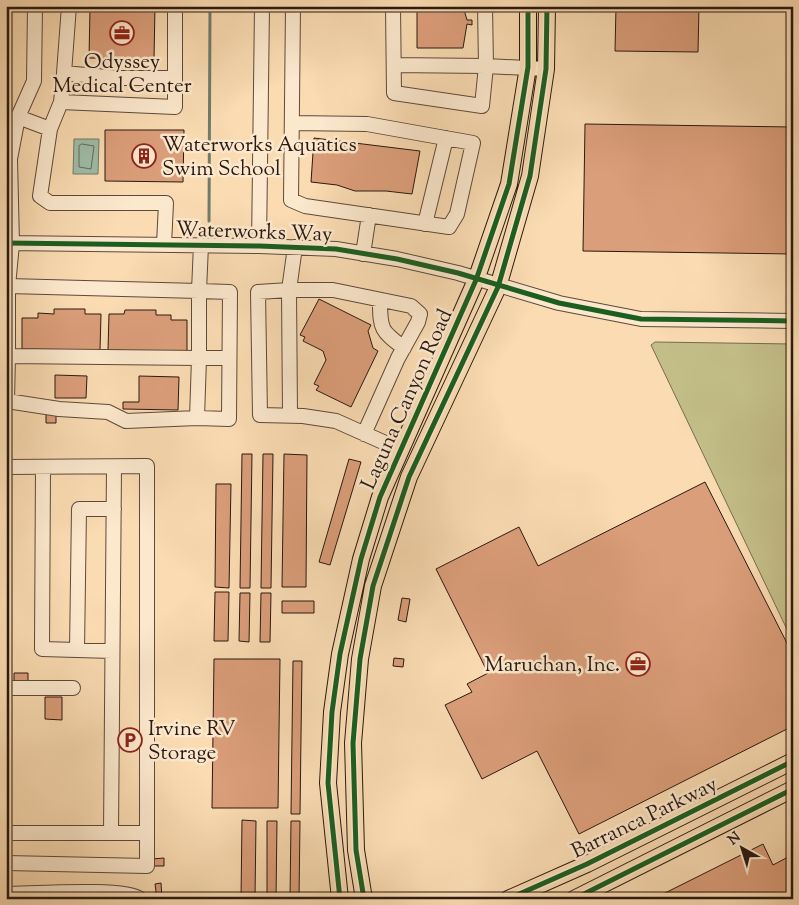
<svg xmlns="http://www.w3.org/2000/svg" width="799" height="905" font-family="'Sorts Mill Goudy',serif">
  <rect width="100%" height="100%" fill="#fadbb2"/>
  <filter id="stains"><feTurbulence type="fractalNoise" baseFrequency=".004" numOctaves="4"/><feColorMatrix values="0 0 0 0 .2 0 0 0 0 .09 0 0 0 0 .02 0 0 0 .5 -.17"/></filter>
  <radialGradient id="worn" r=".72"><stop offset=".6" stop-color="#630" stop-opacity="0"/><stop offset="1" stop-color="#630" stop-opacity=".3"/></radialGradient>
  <path fill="#c3be88" stroke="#766c4e" d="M655,342L793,344V642L651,345Z"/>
  <path fill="#9fbca7" stroke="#707b6c" d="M74,139H99L98,174H73Z"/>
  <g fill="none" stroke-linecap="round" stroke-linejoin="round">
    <path stroke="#646a5d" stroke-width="1" d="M82,144L94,146L91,169L79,167V146Z"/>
    <path stroke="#707b6c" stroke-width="3" d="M209,221L210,6"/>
  </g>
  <path fill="#db9e7a" stroke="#291913" d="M87,6H155L154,59L89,58L90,9H87Z
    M417,6H463L467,20H472V25L467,24L463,48H417Z
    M616,6H699L698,52L615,51Z
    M585,124L793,127V254L583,251Z
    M105,130H184L183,182L105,181Z
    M314,138L420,151L412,194L386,191H355L337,185L311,182Z
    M319,299L371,325L368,331L373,348L378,351L351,407L316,390L319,386L314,384L326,360L323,351L303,341L305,337L300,335Z
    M54,309H85V314H101L100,350L22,349V318H38V313L54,314Z
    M125,310H156V315H171V320H187V352L108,350L109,314H124Z
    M55,375L87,376L86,398H55Z
    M139,376L179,377L178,410L123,409V402H139Z
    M46,414H56V423H46Z
    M242,454H252L250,588H240Z
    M263,454H273L271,588H261Z
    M284,454L307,455L306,587H282Z
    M349,459L361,462L330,565L319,562Z
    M705,482L793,655V726L579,834L537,751L482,779L445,705L472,692L467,684L488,673L436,569L519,527L538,566Z
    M216,484H231L229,588L215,587Z
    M215,592H229L228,641H214Z
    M240,593H250L249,642L239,641Z
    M261,593H271L270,642H260Z
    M402,598L410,599L406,622L398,620Z
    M282,601H314V613H282Z
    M394,658L404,659L403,667L393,666Z
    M214,659H280L278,808H212Z
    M293,661H302L300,814H291Z
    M14,673H28V681H14Z
    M45,697H62V720L45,719Z
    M242,820L256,821L255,899H241Z
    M267,821H277L276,899H267Z
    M291,821H300L299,899H290Z
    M763,844L773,865L790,856L793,862V899H653Z
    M164,858V866H152V859Z
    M161,883L162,899H157L155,884Z"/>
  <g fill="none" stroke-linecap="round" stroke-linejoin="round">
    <g stroke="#5d4a3b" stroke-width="16">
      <path id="minor" d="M35,6L34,81L18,117L10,159L12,244L8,286L199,291L201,245
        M69,6L64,73L118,78H174
        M393,6L394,93L482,106L486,66L546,69
        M394,65L486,66L485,6
        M64,73L61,102L50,129L40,196L50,203H166L164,245
        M61,102L175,107V6
        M18,117L50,129
        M292,123L367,124L473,143L457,214L449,227L305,206L291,200L293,6
        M425,224L446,138
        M6,243L259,246L336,249L397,259L458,273L559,303L641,319L793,321
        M259,246L262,6
        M295,247L289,290L258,292L260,415L303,416L336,421L401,450
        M363,254L369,215
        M8,286V356L199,358V291L230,292L229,419L197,418L199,358H229
        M380,301C380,329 381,331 404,348
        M8,356L7,401L59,409L108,412L126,421L197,418
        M290,415L289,290H333L411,306L420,314L418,322L398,358L364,434
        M6,467L147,466V833H6
        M43,467L42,649L112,651
        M77,650L79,509H114
        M6,688H73
        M111,833L114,467
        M6,863L147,866V833
        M6,894C30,894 126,887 140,899"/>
    </g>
    <g stroke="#291913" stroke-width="18">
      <path id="major" d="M340,899L328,783L332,712L340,654L361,559L380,497L476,280L509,184L528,67V6
        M364,899L356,850L353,743L360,659L373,586L409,477L498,287L530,176L546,69L547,6
        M508,899L587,864L793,761
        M574,899L793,789"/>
    </g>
    <use href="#minor" stroke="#fce8cd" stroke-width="14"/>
    <use href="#major" stroke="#fadbb2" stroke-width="16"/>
    <g stroke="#fce8cd" stroke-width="8">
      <path id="cycleway" d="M6,243L259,246L336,249L397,259L458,273L559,303L641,319L793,321
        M340,899L328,783L332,712L340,654L361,559L380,497L476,280L509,184L528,67V6
        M364,899L356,850L353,743L360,659L373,586L409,477L498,287L530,176L546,69L547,6
        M508,899L587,864L793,761
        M574,899L793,789"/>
    </g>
    <use href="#cycleway" stroke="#1b5e20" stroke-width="5"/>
  </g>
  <defs>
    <g id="office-ring" transform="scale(1.25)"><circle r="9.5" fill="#fce8cd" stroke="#8f2418" stroke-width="1.5"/><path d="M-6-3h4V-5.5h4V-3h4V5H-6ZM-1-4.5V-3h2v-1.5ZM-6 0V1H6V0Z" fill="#8f2418"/></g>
    <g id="building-ring" transform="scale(1.25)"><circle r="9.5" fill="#fce8cd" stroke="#8f2418" stroke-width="1.5"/><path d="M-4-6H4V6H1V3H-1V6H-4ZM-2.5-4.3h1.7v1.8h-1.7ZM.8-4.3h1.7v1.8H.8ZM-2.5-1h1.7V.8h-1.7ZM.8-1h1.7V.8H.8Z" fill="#8f2418"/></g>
    <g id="parking-ring" transform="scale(1.25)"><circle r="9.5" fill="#fce8cd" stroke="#8f2418" stroke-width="1.5"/><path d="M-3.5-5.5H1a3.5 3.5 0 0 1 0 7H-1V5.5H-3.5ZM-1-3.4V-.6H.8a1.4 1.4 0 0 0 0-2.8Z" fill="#8f2418"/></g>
  </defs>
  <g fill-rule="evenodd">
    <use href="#office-ring" x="122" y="33"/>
    <use href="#building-ring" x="144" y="156"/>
    <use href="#office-ring" x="638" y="664"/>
    <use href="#parking-ring" x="130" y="740"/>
  </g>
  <g text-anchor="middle" stroke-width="5" stroke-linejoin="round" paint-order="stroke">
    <g font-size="21" fill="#291913" stroke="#fce8cd" text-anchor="start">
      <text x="122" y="68" text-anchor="middle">Odyssey<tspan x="122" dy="24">Medical Center</tspan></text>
      <text x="162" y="151">Waterworks Aquatics<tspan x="162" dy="24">Swim School</tspan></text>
      <text x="620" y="671" text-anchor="end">Maruchan, Inc.</text>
      <text x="148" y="735">Irvine RV<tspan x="148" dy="24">Storage</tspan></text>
    </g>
    <g font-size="21" fill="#291913" stroke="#fce8cd">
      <text transform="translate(254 231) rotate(2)" y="7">Waterworks Way</text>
      <text transform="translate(406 399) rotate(-66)" y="7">Laguna Canyon Road</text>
      <text transform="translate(644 817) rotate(-26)" y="7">Barranca Parkway</text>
    </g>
  </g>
  <rect width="799" height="905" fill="none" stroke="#fadbb2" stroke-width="25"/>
  <rect x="8" y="8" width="784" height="890" fill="none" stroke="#291913" stroke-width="2.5"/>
  <rect x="12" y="12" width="774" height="880" fill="none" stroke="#291913"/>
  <g transform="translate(742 848) rotate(321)" stroke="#fce8cd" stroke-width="4" paint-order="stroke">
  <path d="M0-4L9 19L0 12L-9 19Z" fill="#291913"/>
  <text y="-8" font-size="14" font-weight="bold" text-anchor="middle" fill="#291913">N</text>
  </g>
  <rect width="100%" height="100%" filter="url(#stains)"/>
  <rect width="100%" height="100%" fill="url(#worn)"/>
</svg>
